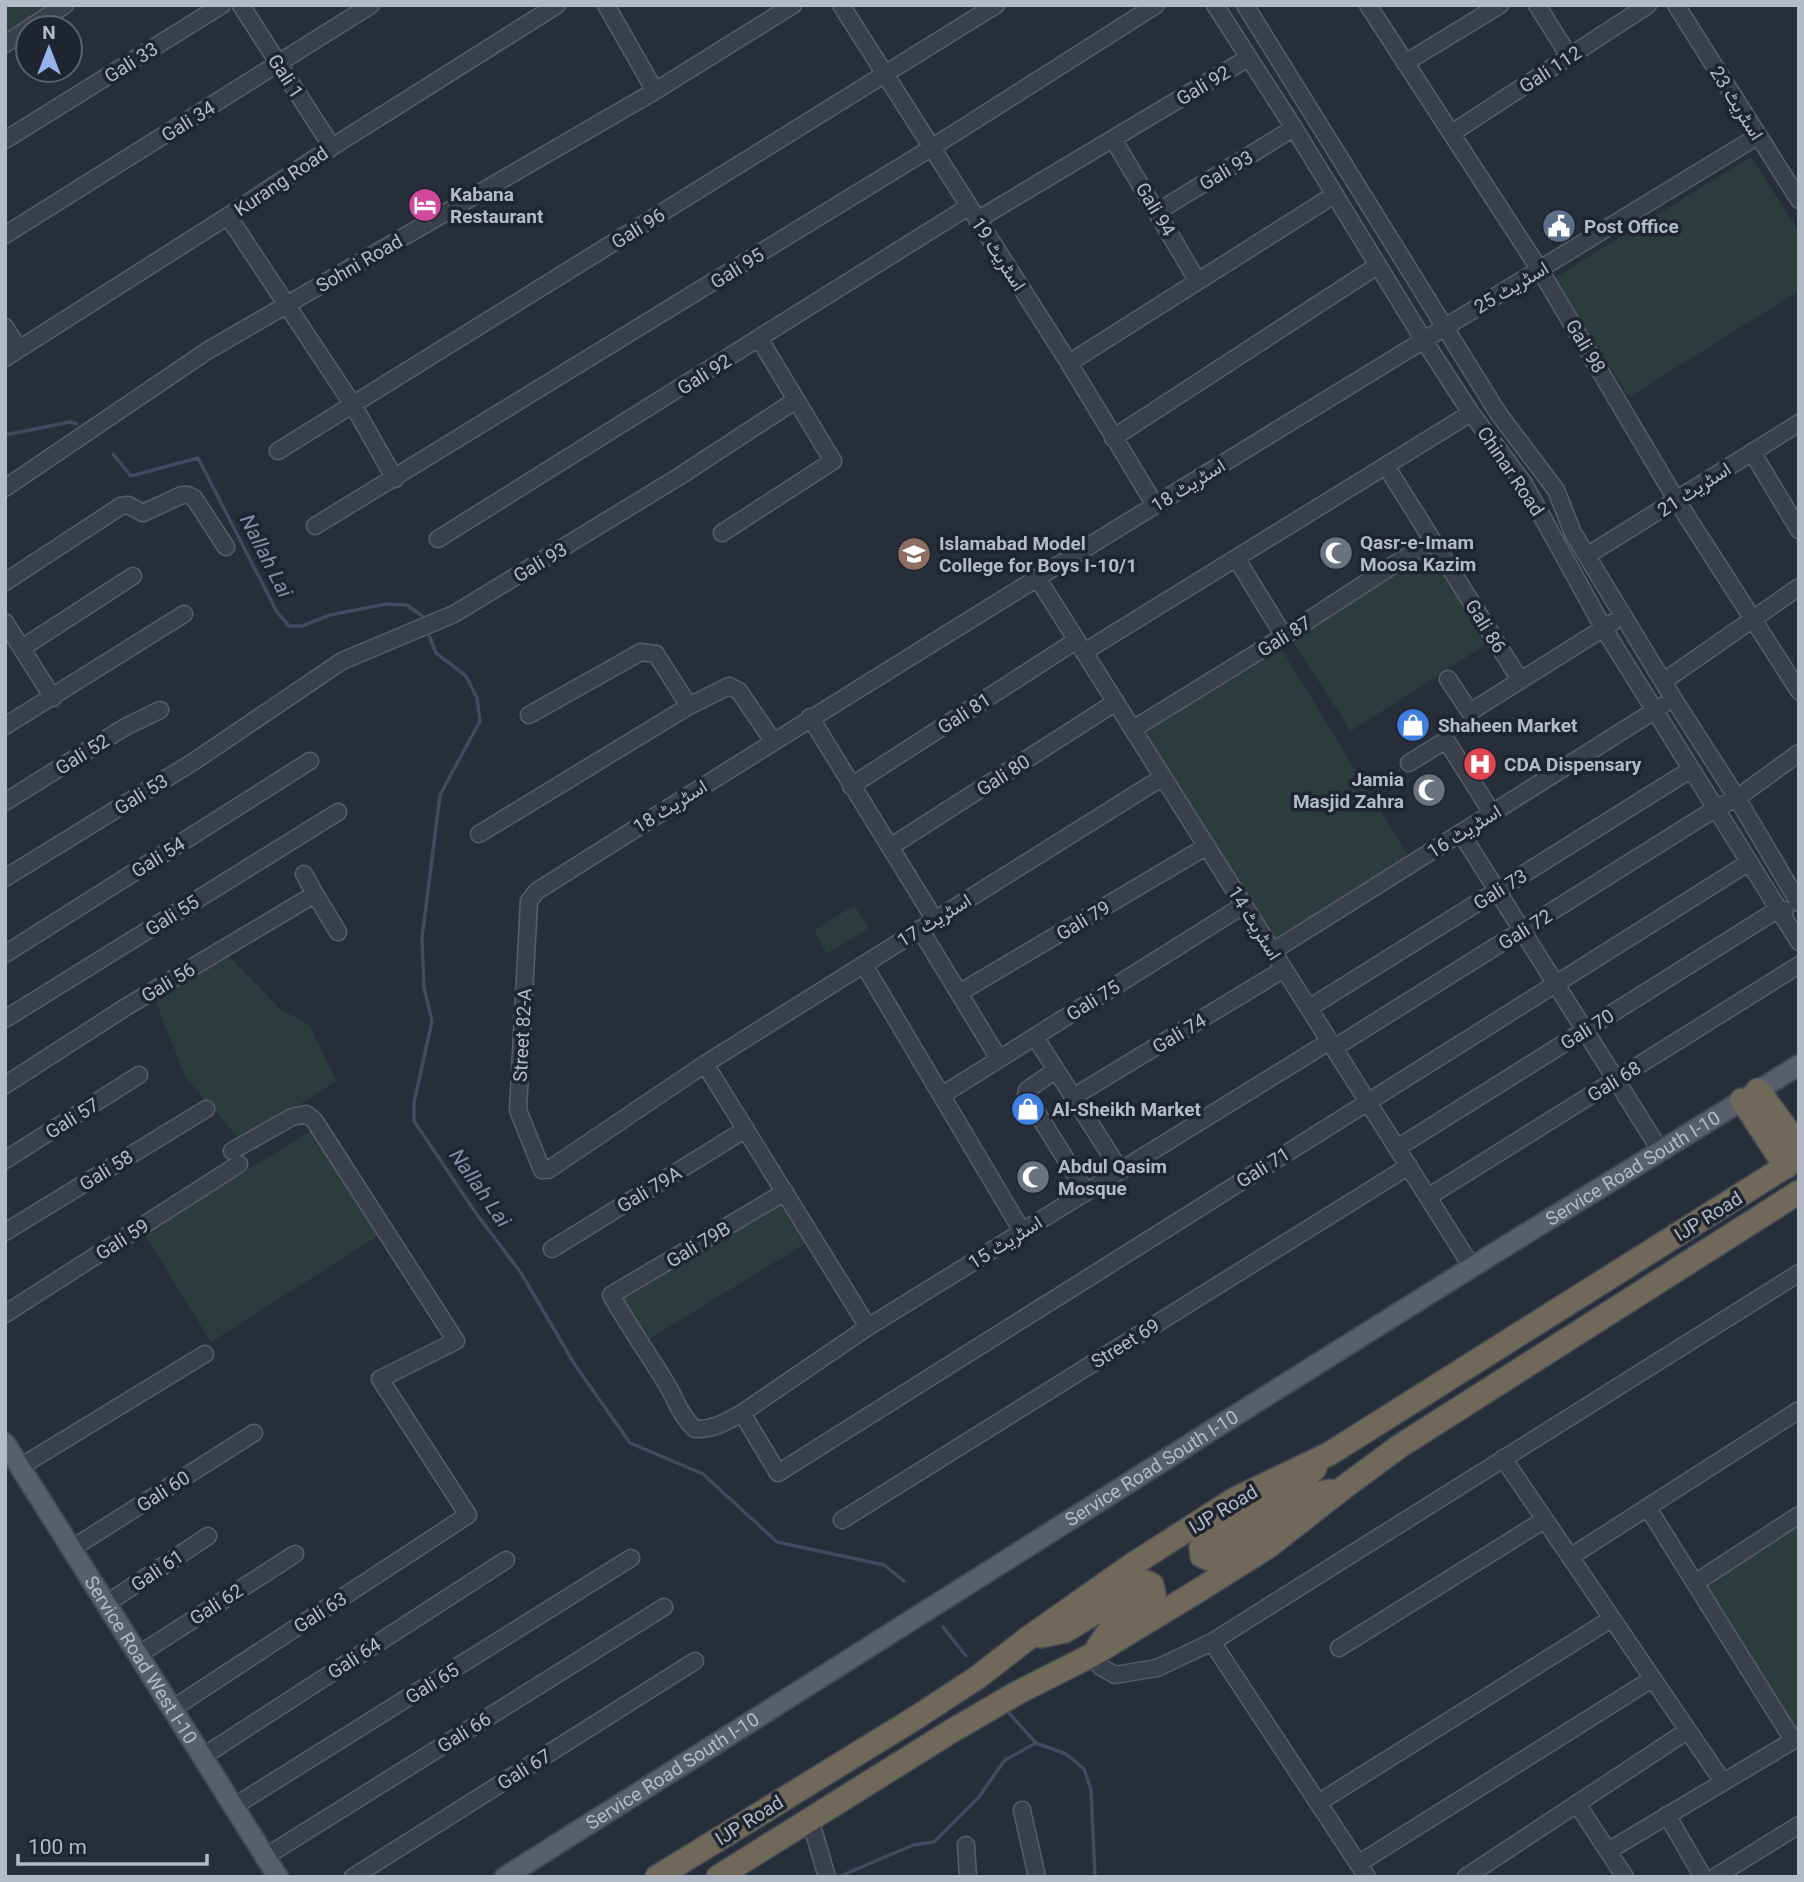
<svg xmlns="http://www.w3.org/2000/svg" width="1804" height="1882" font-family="Roboto,Vazirmatn,sans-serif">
  <rect width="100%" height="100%" fill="#262e3a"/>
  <path fill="#2b3c3d" d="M5,5H43L51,18L5,47Z
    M1751,157L1799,231V291L1629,397L1554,278Z
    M1430,549L1490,642L1351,731L1290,638Z
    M1282,650L1410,859L1279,946L1145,731Z
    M854,905L869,928L827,954L814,931Z
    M226,953L281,1010L310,1025L336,1081L242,1142L186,1078L153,995Z
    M312,1130L381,1234L211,1342L144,1234Z
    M782,1199L808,1242L644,1342L618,1299Z
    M1799,1515V1737L1695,1583Z"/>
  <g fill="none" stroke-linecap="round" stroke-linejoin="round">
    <path stroke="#3e4b61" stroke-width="3.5" d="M5,435L70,422L77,424
      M113,454L131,476L198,458L277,612L289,626H302L330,615L386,604L407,605L425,618
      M429,635L436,653L466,676L477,698L480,721L440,795L422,938L424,988L432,1021L414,1103V1121L478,1216L521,1273L575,1365L630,1443L703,1474L777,1542L884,1565L904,1581
      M943,1627L966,1656
      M1009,1713L1036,1743L1066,1754L1084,1769L1091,1790L1095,1877
      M838,1877L913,1845L934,1842L978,1798L1005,1760L1036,1743"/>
    <g stroke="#585e69" stroke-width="19">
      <path id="minor" d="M241,5L332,147
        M606,5L655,91
        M841,5L1069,363L1155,505
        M1215,5L1294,128L1423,339L1471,413L1523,482L1604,629L1799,942
        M1245,5L1498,413L1556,490L1573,533L1673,698L1737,798L1799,903
        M1368,5L1540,270L1677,501L1799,691
        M1537,5L1569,56
        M1676,5L1799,200
        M29,28L65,5
        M5,44L28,29
        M1405,63L1500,5
        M1452,133L1648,5
        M1113,139L1197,280
        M5,140L222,5
        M1157,212L1294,128
        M228,216L353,405L395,479
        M977,220L1248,58
        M5,235L371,5
        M5,327L19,349
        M5,358L228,216L332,147L557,5
        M1069,363L1334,195
        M1113,438L1377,266
        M278,451L996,5
        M1752,452L1799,530
        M1386,466L1520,680
        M5,488L207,351L655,91L793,5
        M315,526L931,148L1156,5
        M722,533L833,461L760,340
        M438,539L968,207
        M1588,555L1799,423
        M1236,558L1284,636
        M1038,579L1472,1267
        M5,582L121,506L128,505L143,513L182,495H188L194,498L226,547
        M5,622L53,698
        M22,648L133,576
        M1084,652L1471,413
        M1448,679L1470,712L1612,623
        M1664,681L1799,587
        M529,715L641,652L656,654L689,706
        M810,717L935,920
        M5,726L184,614
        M1133,729L1284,636L1432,540
        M1409,763L1446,740L1492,813
        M1163,777L705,1064L548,1170H542L518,1110L529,901L537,891C941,635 1349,385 1758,136
        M851,786L1077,640
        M5,802L125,727L160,710
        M1461,833L1660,1150
        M479,834L689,706L729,686L739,691L773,741
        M890,847L1116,702
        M5,878L193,762L342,661L454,614L680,476L796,400
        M315,894L338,932
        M920,929L999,1059
        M1273,951L1662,706
        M5,954L310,761
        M864,965L1022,1231
        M959,993L1207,846
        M1309,1008L1690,770
        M5,1019L338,812
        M1035,1037L1120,1170
        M1334,1048L1715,809L1737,798L1799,753
        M705,1064L868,1327
        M1056,1070L1027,1090L1026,1095L1086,1192
        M5,1085L126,1007L315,894L304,874
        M942,1095L1244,905
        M1073,1097L1284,969
        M1397,1148L1777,910H1785
        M5,1160L139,1075
        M785,1192L611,1295C629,1327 650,1356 669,1388C677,1403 681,1416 695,1429C713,1430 726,1422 742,1413L868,1327L1330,1041
        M1428,1197L1799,965
        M5,1232L206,1109
        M552,1249L746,1129
        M5,1314L239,1164
        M742,1413L778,1473L1748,863
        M1503,1458L1723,1782
        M20,1467L205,1354
        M1648,1508L1793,1740
        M842,1520L1409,1166
        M71,1549L254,1433
        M1570,1557L1799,1410
        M1695,1583L1799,1515
        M106,1604L208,1536
        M1212,1642L1367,1877
        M1339,1648L1544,1520
        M1094,1654L1101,1667L1115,1675L1157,1668L1212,1642L1799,1273
        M138,1655L295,1554
        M172,1709L468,1515L380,1379L456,1341L314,1120L306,1114L292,1117L232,1151
        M202,1757L506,1560
        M1318,1803L1611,1619
        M1577,1804L1625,1877
        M233,1807L631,1558
        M1022,1810L1037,1877
        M1667,1815L1703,1877
        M810,1819L827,1877
        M966,1845L968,1877
        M1608,1851L1799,1737
        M265,1857L664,1607
        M1358,1864L1652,1679
        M353,1877L695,1661
        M1466,1877L1687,1731
        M1715,1877L1799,1825"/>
    </g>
    <g stroke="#434954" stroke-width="23">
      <g id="major">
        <path id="s1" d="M5,1443L278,1877"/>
        <path id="s2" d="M505,1877C827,1672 1149,1469 1472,1267C1581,1199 1691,1133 1799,1065"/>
      </g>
    </g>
    <g stroke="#454b56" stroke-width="26">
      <path id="highway" d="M1758,1090L1799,1146
        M1742,1100L1786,1167
        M1315,1468L1301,1482L1201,1548L1202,1556L1209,1559L1307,1497L1329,1491
        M1041,1636L1065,1631L1146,1582L1152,1585L1154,1594L1119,1616L1098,1647
        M657,1877L917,1717L978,1677L1027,1639L1132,1565L1235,1499L1329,1454L1799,1158
        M718,1877L950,1732L1017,1693L1094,1654L1196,1592L1269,1546L1343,1488L1400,1446L1799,1192"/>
    </g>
    <use href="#minor" stroke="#3a404b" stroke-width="16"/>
    <use href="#major" stroke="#585f6b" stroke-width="19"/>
    <use href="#highway" stroke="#706858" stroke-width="23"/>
  </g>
  <defs>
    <g id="hotel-disc" transform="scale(1.75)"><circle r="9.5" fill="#d1479c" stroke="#1f2530"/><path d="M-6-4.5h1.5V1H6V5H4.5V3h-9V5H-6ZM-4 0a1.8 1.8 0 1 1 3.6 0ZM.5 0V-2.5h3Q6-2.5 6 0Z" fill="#fff"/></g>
    <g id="civic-disc" transform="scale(1.75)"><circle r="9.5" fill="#5c6f8a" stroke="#1f2530"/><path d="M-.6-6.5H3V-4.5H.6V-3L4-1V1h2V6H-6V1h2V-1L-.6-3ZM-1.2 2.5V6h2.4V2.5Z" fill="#fff"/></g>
    <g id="mosque-disc" transform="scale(1.75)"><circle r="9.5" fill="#6b7280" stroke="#1f2530"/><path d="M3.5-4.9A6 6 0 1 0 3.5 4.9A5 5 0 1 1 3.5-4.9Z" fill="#fff"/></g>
    <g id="school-disc" transform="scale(1.75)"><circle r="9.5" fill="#8d6e63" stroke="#1f2530"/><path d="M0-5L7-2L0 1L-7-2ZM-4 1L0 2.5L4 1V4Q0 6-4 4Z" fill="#fff"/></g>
    <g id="shop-disc" transform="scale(1.75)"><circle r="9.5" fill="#3f7fe0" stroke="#1f2530"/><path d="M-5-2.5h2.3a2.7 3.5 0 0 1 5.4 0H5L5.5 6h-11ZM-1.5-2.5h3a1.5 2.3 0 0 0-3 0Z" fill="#fff"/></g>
    <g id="hospital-disc" transform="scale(1.75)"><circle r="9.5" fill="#e0444e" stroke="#1f2530"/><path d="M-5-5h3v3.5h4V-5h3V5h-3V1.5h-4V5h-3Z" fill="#fff"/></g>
  </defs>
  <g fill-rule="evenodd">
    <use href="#hotel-disc" x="425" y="205"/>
    <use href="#civic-disc" x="1559" y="226"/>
    <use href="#mosque-disc" x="1336" y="553"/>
    <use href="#school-disc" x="914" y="554"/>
    <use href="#shop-disc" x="1413" y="725"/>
    <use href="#hospital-disc" x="1480" y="764"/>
    <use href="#mosque-disc" x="1429" y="790"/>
    <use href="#shop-disc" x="1028" y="1109"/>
    <use href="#mosque-disc" x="1033" y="1177"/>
  </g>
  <g text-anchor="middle" stroke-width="7" stroke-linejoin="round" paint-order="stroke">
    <g font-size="19" fill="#b5bbc6" stroke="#1f2530">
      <text transform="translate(131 62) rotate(-32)" y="7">Gali 33</text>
      <text transform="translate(1550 69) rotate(-33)" y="7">Gali 112</text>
      <text transform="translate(286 76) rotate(57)" y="7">Gali 1</text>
      <text transform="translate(1203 85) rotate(-31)" y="7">Gali 92</text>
      <text transform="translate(1737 103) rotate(58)" y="7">اسٹریٹ 23</text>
      <text transform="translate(188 121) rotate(-32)" y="7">Gali 34</text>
      <text transform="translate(1226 170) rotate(-31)" y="7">Gali 93</text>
      <text transform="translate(281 181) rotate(-34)" y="7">Kurang Road</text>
      <text transform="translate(1156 209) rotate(59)" y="7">Gali 94</text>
      <text transform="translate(638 228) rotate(-32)" y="7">Gali 96</text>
      <text transform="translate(999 254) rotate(57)" y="7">اسٹریٹ 19</text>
      <text transform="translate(359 263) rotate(-30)" y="7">Sohni Road</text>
      <text transform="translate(737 268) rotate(-32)" y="7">Gali 95</text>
      <text transform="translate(1511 287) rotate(-31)" y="7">اسٹریٹ 25</text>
      <text transform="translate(1586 346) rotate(59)" y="7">Gali 98</text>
      <text transform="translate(704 374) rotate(-32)" y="7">Gali 92</text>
      <text transform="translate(1511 471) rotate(56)" y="7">Chinar Road</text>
      <text transform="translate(1188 485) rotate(-32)" y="7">اسٹریٹ 18</text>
      <text transform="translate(1694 489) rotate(-33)" y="7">اسٹریٹ 21</text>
      <text transform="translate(540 562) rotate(-31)" y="7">Gali 93</text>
      <text transform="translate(1486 626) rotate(58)" y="7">Gali 86</text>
      <text transform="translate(1284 636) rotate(-32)" y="7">Gali 87</text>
      <text transform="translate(964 713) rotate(-33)" y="7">Gali 81</text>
      <text transform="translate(82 754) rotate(-32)" y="7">Gali 52</text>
      <text transform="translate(1003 775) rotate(-33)" y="7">Gali 80</text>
      <text transform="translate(141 794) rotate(-32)" y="7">Gali 53</text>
      <text transform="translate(670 806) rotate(-32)" y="7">اسٹریٹ 18</text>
      <text transform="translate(1464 831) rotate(-32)" y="7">اسٹریٹ 16</text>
      <text transform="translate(158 857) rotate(-32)" y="7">Gali 54</text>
      <text transform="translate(1500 889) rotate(-32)" y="7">Gali 73</text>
      <text transform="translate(172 915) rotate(-32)" y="7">Gali 55</text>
      <text transform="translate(934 920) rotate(-32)" y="7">اسٹریٹ 17</text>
      <text transform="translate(1083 920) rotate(-31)" y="7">Gali 79</text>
      <text transform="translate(1255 923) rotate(58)" y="7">اسٹریٹ 14</text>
      <text transform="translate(1525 929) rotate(-32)" y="7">Gali 72</text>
      <text transform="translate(168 982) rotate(-31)" y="7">Gali 56</text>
      <text transform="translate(1093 1000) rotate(-32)" y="7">Gali 75</text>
      <text transform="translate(1587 1029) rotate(-32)" y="7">Gali 70</text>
      <text transform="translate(1179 1033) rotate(-31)" y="7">Gali 74</text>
      <text transform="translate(522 1035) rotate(-87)" y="7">Street 82-A</text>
      <text transform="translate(1614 1081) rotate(-32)" y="7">Gali 68</text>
      <text transform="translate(72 1118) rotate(-32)" y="7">Gali 57</text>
      <text transform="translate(1263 1167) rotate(-32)" y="7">Gali 71</text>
      <text dy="7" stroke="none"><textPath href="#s2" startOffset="1332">Service Road South I-10</textPath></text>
      <text transform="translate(106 1170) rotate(-32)" y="7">Gali 58</text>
      <text transform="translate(649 1189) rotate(-31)" y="7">Gali 79A</text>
      <text transform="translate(1708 1216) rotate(-32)" y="7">IJP Road</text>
      <text transform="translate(122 1239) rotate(-33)" y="7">Gali 59</text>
      <text transform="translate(1005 1242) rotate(-32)" y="7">اسٹریٹ 15</text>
      <text transform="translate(698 1244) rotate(-31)" y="7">Gali 79B</text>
      <text transform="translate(1125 1343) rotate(-32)" y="7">Street 69</text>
      <text dy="7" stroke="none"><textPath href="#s2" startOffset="765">Service Road South I-10</textPath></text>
      <text transform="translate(163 1491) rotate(-33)" y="7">Gali 60</text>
      <text transform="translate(1223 1509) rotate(-31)" y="7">IJP Road</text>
      <text transform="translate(157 1570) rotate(-34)" y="7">Gali 61</text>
      <text transform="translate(216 1604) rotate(-33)" y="7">Gali 62</text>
      <text transform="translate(320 1612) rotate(-33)" y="7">Gali 63</text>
      <text transform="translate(354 1658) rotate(-33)" y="7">Gali 64</text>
      <text dy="7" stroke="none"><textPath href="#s1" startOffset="256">Service Road West I-10</textPath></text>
      <text transform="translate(432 1683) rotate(-32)" y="7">Gali 65</text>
      <text transform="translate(464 1732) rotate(-32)" y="7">Gali 66</text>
      <text transform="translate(524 1769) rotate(-32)" y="7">Gali 67</text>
      <text dy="7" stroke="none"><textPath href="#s2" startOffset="198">Service Road South I-10</textPath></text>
      <text transform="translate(749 1820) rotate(-32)" y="7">IJP Road</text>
    </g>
    <g font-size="19" font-weight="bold" fill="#b5bbc6" stroke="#1f2530" text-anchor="start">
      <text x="450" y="201">Kabana<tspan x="450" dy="22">Restaurant</tspan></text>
      <text x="1584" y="233">Post Office</text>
      <text x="1360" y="549">Qasr-e-Imam<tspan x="1360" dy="22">Moosa Kazim</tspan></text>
      <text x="939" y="550">Islamabad Model<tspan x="939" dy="22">College for Boys I-10/1</tspan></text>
      <text x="1438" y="732">Shaheen Market</text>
      <text x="1504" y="771">CDA Dispensary</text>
      <text x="1404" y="786" text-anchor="end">Jamia<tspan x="1404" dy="22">Masjid Zahra</tspan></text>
      <text x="1052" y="1116">Al-Sheikh Market</text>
      <text x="1058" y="1173">Abdul Qasim<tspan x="1058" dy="22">Mosque</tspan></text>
    </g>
    <g font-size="21" font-style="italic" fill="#8190aa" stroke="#1f2530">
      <text transform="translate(266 556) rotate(63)" y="7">Nallah Lai</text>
      <text transform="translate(480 1188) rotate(55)" y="7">Nallah Lai</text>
    </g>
  </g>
  <rect width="1804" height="1882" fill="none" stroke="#b5bbc6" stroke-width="14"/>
  <g transform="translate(49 49)"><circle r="33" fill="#1f2530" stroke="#5b616c" stroke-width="2"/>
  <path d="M0-5L12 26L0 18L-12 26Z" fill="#95b2ec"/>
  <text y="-10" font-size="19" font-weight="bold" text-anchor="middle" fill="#b5bbc6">N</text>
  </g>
  <path d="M18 1854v10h189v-10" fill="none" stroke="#b5bbc6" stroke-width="3.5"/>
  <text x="28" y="1854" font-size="21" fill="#b5bbc6" stroke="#1f2530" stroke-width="5" paint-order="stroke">100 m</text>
</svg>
